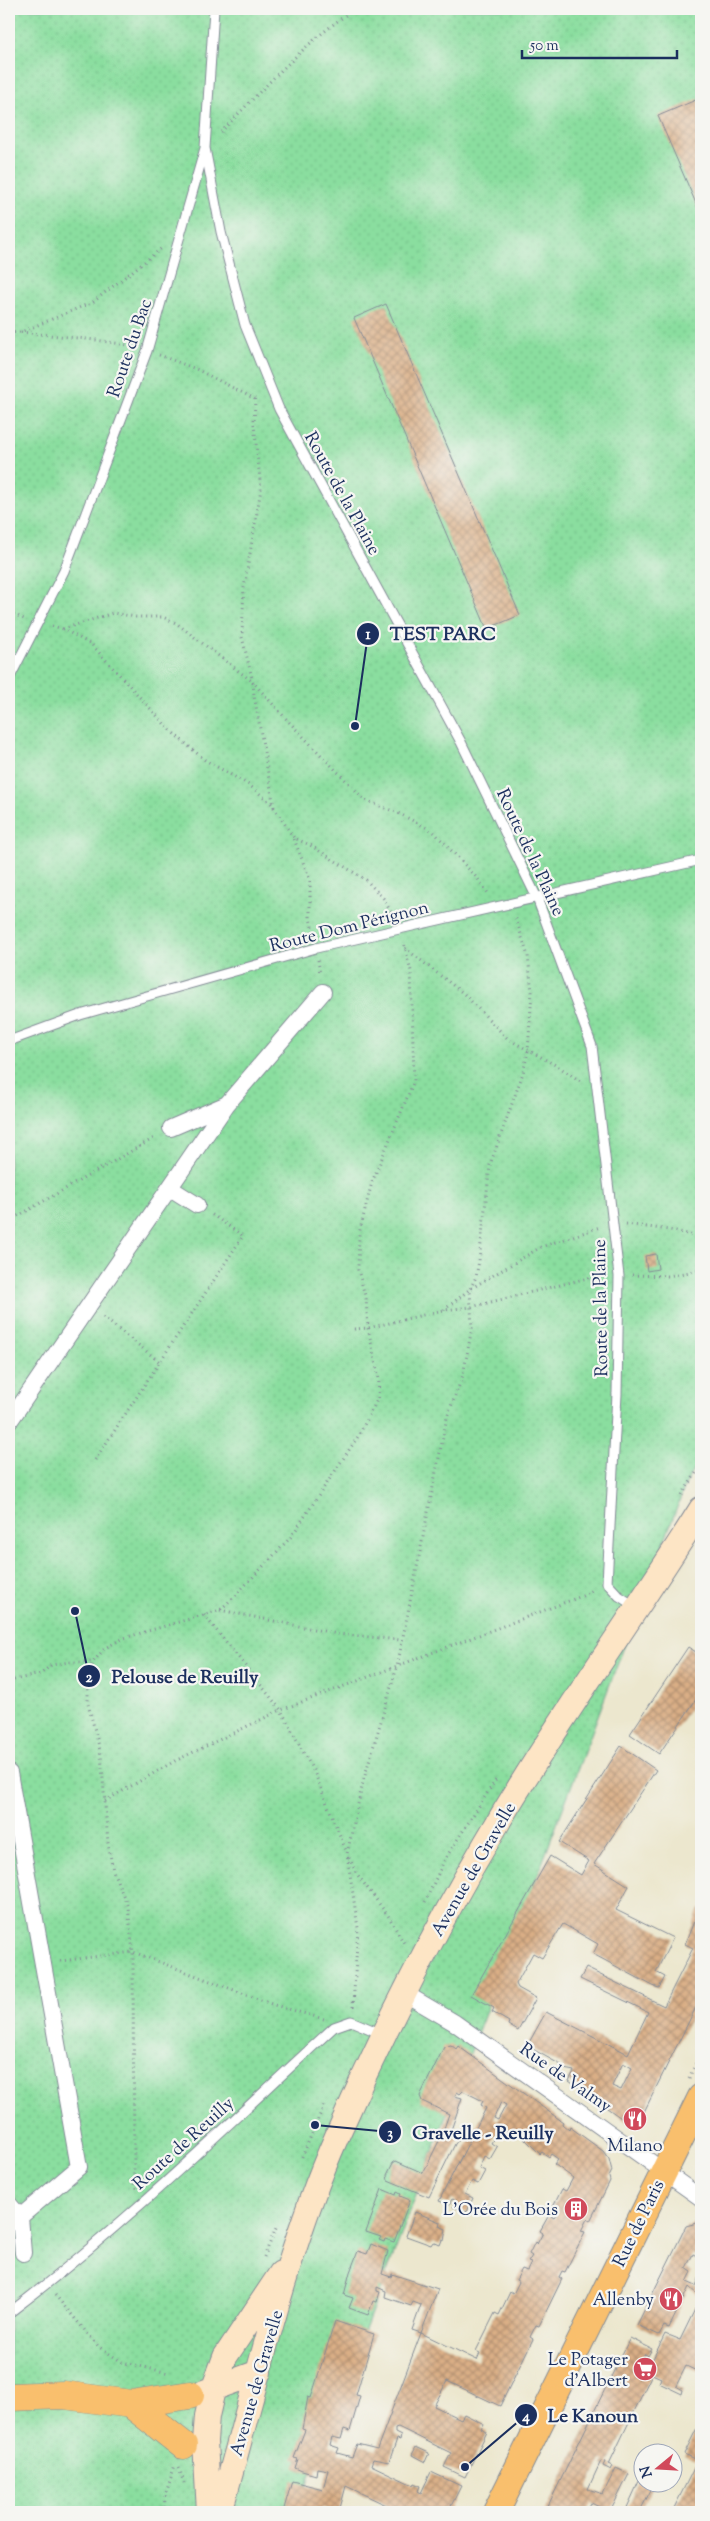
<svg xmlns="http://www.w3.org/2000/svg" width="710" height="2521" font-family="'Sorts Mill Goudy',serif">
  <defs>
    <pattern id="park-dots" width="8" height="8" patternUnits="userSpaceOnUse" patternTransform="scale(1.25)"><rect width="8" height="8" fill="#8ade9f"/><path d="M2 2h.1M6 6h.1" fill="none" stroke="#76bf8b" stroke-width="1.8" stroke-linecap="round"/></pattern>
    <pattern id="building-cross-hatch" width="8" height="8" patternUnits="userSpaceOnUse" patternTransform="scale(1.25)"><rect width="8" height="8" fill="#daaf86"/><path d="M0 0l8 8M0 8l8-8" fill="none" stroke="#b08f71"/></pattern>
  </defs>
  <rect width="100%" height="100%" fill="#f6f6f2"/>
  <filter id="ink" filterUnits="userSpaceOnUse"><feTurbulence type="fractalNoise" baseFrequency=".02" numOctaves="2"/><feDisplacementMap in="SourceGraphic" scale="10" xChannelSelector="R" yChannelSelector="G"/><feConvolveMatrix kernelMatrix="1 2 1 2 8 2 1 2 1" color-interpolation-filters="sRGB"/></filter>
  <filter id="wash" filterUnits="userSpaceOnUse"><feTurbulence type="fractalNoise" baseFrequency=".0096" numOctaves="4" result="noise"/><feDisplacementMap in="SourceGraphic" scale="20" xChannelSelector="R" yChannelSelector="G"/><feGaussianBlur stdDeviation="1.12" result="paint"/><feColorMatrix in="noise" values="0 0 0 0 0 0 0 0 0 0 0 0 0 0 0 0 0 1.4 0 .05"/><feComposite in="paint" operator="in"/></filter>
  <g filter="url(#wash)">
    <rect width="100%" height="100%" fill="#ece7ce"/>
    <path fill="url(#park-dots)" stroke="#52867e" d="M9,9H701V1456L687,1481L296,2512H9Z"/>
    <g id="blocks">
      <path fill="url(#building-cross-hatch)" fill-rule="evenodd" d="M698,99L701,104V215L658,116Z
        M386,304L520,615L487,629L354,318Z
        M656,1254L658,1269L647,1271L645,1256Z
        M688,1647L701,1655L699,1689L701,1692L659,1754L630,1734Z
        M621,1746L656,1770L594,1864L629,1886L616,1910L673,1938L656,1972L665,1977L659,1988L653,1986L593,1954L598,1944L563,1924L542,1958L533,1953L516,1984L518,1988L536,1998L518,2031L508,2025L509,2022L492,2012L494,2008L471,1995L550,1856L581,1875L589,1861L559,1842Z
        M699,1909L701,1910V1997L639,2122L631,2125L569,2081L574,2071L564,2069L561,2065L527,2046L546,2012L628,2054L648,2012L580,1979L586,1968L664,2006L693,1948L685,1944ZM623,2063L632,2068L621,2090L612,2086Z
        M451,2045L456,2049L458,2046L563,2122L562,2124L569,2130L570,2127L603,2151L609,2159L612,2171L609,2177L610,2181L590,2221L587,2219L581,2231L585,2232L565,2272L562,2271L559,2277L562,2279L539,2326L536,2325L530,2337L533,2339L500,2406L447,2381L434,2406L461,2419L464,2414L484,2424L481,2429L487,2432L465,2477L444,2467L451,2453L398,2427L395,2428V2433L401,2436L400,2440L397,2439L389,2462L373,2459L371,2465L413,2485L414,2483L420,2486L418,2491L421,2493L431,2472L461,2486L448,2512H401L346,2486L339,2512L323,2508L322,2512H283L292,2481L323,2489L328,2470L317,2468L316,2475L302,2471L295,2468L298,2459L294,2458L305,2430L302,2429L308,2397L311,2398L335,2321L374,2334L356,2395L360,2396L350,2431L344,2429L341,2439L332,2437L330,2445L339,2448L337,2453L352,2457L357,2444L377,2449L421,2333L477,2360L480,2353L476,2351L495,2313L499,2315L510,2292L513,2294L519,2282L516,2280L522,2269L527,2271L531,2263L528,2262L532,2256L529,2254L535,2242L537,2244L543,2233L540,2231L549,2215L554,2218L559,2210L553,2207L562,2189L566,2191L573,2178L554,2164L558,2159L551,2154L549,2157L542,2152L540,2154L523,2137L505,2130L503,2134L498,2131L491,2143L497,2147L490,2159L484,2156L479,2168L485,2171L478,2184L472,2181L465,2194L473,2198L467,2212L453,2207L456,2201L452,2199L449,2205L439,2201L486,2108L481,2105L483,2101L463,2091L460,2094L457,2092L455,2096L462,2098L450,2133L460,2138L455,2144L429,2197L388,2180L387,2175L393,2163L396,2161L423,2173L441,2137L449,2114L422,2101L420,2096L444,2047ZM501,2102L506,2105L498,2120L494,2118Z
        M382,2189L396,2195L397,2192L401,2194L400,2196L410,2200L394,2242L385,2239L384,2242L379,2240L381,2237L366,2232Z
        M415,2212L440,2222L439,2226L446,2229L444,2241L442,2240L440,2245L433,2242L431,2245L406,2236Z
        M697,2223L701,2226V2258L693,2254L686,2268L692,2272L687,2282L696,2286L701,2274V2290L698,2295L689,2287L669,2328L664,2326L659,2335L637,2325L686,2226Z
        M371,2244L388,2251L382,2274L391,2277L392,2274L438,2289L421,2333L412,2330L421,2305L413,2302L411,2306L385,2297L386,2291L377,2287V2291L380,2292L377,2302L373,2301L368,2315L349,2308L353,2298L344,2295L350,2272L358,2251L367,2254Z
        M701,2297V2373L686,2366L676,2386L683,2390L682,2394L659,2383L661,2378L652,2374L609,2464L613,2466L611,2470L603,2466L605,2462L601,2461L588,2489L603,2494L616,2468L629,2474L610,2512L591,2503L586,2512H545L630,2338L652,2349L648,2356L645,2354L641,2361L650,2365L665,2334L680,2340Z
        M701,2420V2512H672L698,2460L684,2454Z
        M416,2447L429,2453L425,2462L412,2455Z
        M640,2479L642,2484L653,2486L641,2509L647,2512H625Z"/>
    </g>
  </g>
  <g filter="url(#ink)">
    <use href="#blocks" fill-opacity="0" stroke="#848b96" stroke-width="1"/>
    <g fill="none" stroke-linecap="round" stroke-linejoin="round">
      <g stroke="#848b96" stroke-width="11">
        <path id="lane" d="M205,148L221,232L245,325L279,409L461,742L537,898L592,1046L619,1276L617,1394L607,1583L619,1596L636,1607
          M9,679L64,571L147,351L205,148L214,9
          M9,1041L80,1015L316,948L701,860
          M9,2313C124,2226 228,2124 334,2027L351,2021L382,2034"/>
      </g>
      <g stroke="#848b96" stroke-width="18">
        <path id="street" d="M171,1128L227,1104
          M170,1188L197,1205
          M9,1422L227,1104L323,992
          M9,1773L79,2167L20,2217L9,2204
          M404,1993L455,2023L701,2198
          M20,2217L23,2253"/>
      </g>
      <g stroke="#848b96" stroke-width="26">
        <path id="secondary" d="M204,2392L259,2372
          M209,2512L205,2441L207,2416L213,2390L225,2357L281,2273
          M220,2512C255,2389 285,2253 337,2136C391,2013 454,1892 525,1778C582,1687 644,1600 701,1509"/>
      </g>
      <g stroke="#848b96" stroke-width="28">
        <path id="primary" d="M496,2512L701,2097"/>
      </g>
      <g stroke="#848b96" stroke-width="29">
        <path id="highway" d="M9,2397L64,2395L131,2404L190,2395
          M131,2404L183,2445"/>
      </g>
      <path stroke="#848b96" stroke-width="3" stroke-dasharray="1 4" stroke-linecap="butt" d="M221,132C261,91 307,40 355,9
        M21,332L96,340L134,346
        M9,333L21,332L93,302L162,248
        M159,355L196,369L255,399
        M255,399L254,424L261,489L244,588L242,637L253,682L289,722L365,800L398,813L433,831L478,879L488,893
        M9,612L24,619
        M52,626L63,629L92,645L171,731L205,760L249,785L271,803L294,838L310,845L366,880L383,898L393,916
        M63,629L113,613L136,617H163L176,623L253,682L254,695L274,807
        M294,839L310,880V918L314,935
        M405,948L464,994L508,1039L559,1067L582,1082
        M318,960L320,974
        M9,1221L156,1137
        M626,1224L676,1231L701,1238
        M632,1275L668,1276L701,1270
        M444,1310L470,1289L541,1247L600,1227
        M103,1317L161,1363
        M354,1329L368,1328L444,1310L471,1307L592,1277H606
        M95,1460L243,1236L211,1214
        M682,1495L701,1465
        M220,1610L338,1634L401,1640
        M204,1615L281,1710L315,1774L347,1853
        M9,1681L41,1674L51,1665L69,1662H93
        M105,1801L175,1761L281,1710L582,1596L595,1589
        M349,1858L357,1874L389,1917L405,1945
        M425,1902L445,1859L497,1778
        M60,1961L133,1952L274,2005L324,2019
        M353,2007L358,1928L347,1854L363,1782L397,1667L447,1417L463,1375L472,1328L470,1289L476,1277L479,1261L490,1165L523,1073L528,1052L532,992L528,956L515,916
        M689,2078L701,2052
        M302,2157L325,2103
        M137,2188L134,2186L133,1952L128,1907L113,1871L108,1843L101,1754L88,1704V1678L93,1662L105,1648L124,1638L220,1610L236,1595L291,1537L359,1435L378,1398L379,1379L368,1328L366,1299L358,1270L359,1234L372,1182L414,1081L411,971L404,943
        M264,2257L277,2226
        M55,2295L99,2347L122,2362L169,2373
        M179,2468L184,2483
        M164,2512L165,2496L175,2465"/>
      <use href="#lane" stroke="#fff" stroke-width="9"/>
      <use href="#street" stroke="#fff" stroke-width="16"/>
      <use href="#secondary" stroke="#fde5c5" stroke-width="24"/>
      <use href="#primary" stroke="#f9bf6d" stroke-width="26"/>
      <use href="#highway" stroke="#f9bf6d" stroke-width="28"/>
    </g>
  </g>
  <defs>
    <g id="restaurant-disc" transform="scale(1.25)"><circle r="9.5" fill="#d1495b" stroke="#f6f6f2"/><path d="M-5-6h1v4h1v-4h1v4h1v-4h1v5L-1.5 .5V6h-2V.5L-5-1ZM5-6V6H3V1.5H1.5Q1.5-4 5-6Z" fill="#fff"/></g>
    <g id="building-disc" transform="scale(1.25)"><circle r="9.5" fill="#d1495b" stroke="#f6f6f2"/><path d="M-4-6H4V6H1V3H-1V6H-4ZM-2.5-4.3h1.7v1.8h-1.7ZM.8-4.3h1.7v1.8H.8ZM-2.5-1h1.7V.8h-1.7ZM.8-1h1.7V.8H.8Z" fill="#fff"/></g>
    <g id="supermarket-disc" transform="scale(1.25)"><circle r="9.5" fill="#d1495b" stroke="#f6f6f2"/><path d="M-6-5.5h2.5l.6 2H6L4.5 2H-2.5L-4.4-4H-6ZM-1.5 3.2a1.3 1.3 0 1 0 .1 0ZM3 3.2a1.3 1.3 0 1 0 .1 0Z" fill="#fff"/></g>
  </defs>
  <g fill-rule="evenodd">
    <use href="#restaurant-disc" x="635" y="2119"/>
    <use href="#building-disc" x="576" y="2209"/>
    <use href="#restaurant-disc" x="671" y="2299"/>
    <use href="#supermarket-disc" x="645" y="2369"/>
  </g>
  <g text-anchor="middle" stroke-width="4.5" stroke-linejoin="round" paint-order="stroke">
    <g font-size="18" fill="#1b2f5e" stroke="#f6f6f2">
      <text transform="translate(129 348) rotate(-71)" y="6">Route du Bac</text>
      <text transform="translate(343 493) rotate(61)" y="6">Route de la Plaine</text>
      <text transform="translate(531 852) rotate(65)" y="6">Route de la Plaine</text>
      <text transform="translate(349 926) rotate(-14)" y="6">Route Dom Pérignon</text>
      <text transform="translate(600 1308) rotate(-91)" y="6">Route de la Plaine</text>
      <text transform="translate(473 1869) rotate(-60)" y="6">Avenue de Gravelle</text>
      <text transform="translate(566 2077) rotate(35)" y="6">Rue de Valmy</text>
      <text transform="translate(183 2143) rotate(-42)" y="6">Route de Reuilly</text>
      <text transform="translate(638 2223) rotate(-64)" y="6">Rue de Paris</text>
      <text transform="translate(256 2383) rotate(-74)" y="6">Avenue de Gravelle</text>
    </g>
    <g font-size="18" fill="#1b2f5e" stroke="#f6f6f2" text-anchor="end">
      <text x="635" y="2151" text-anchor="middle">Milano</text>
      <text x="558" y="2215">L'Orée du Bois</text>
      <text x="654" y="2305">Allenby</text>
      <text x="628" y="2365">Le Potager<tspan x="628" dy="21">d'Albert</tspan></text>
    </g>
  </g>
  <path fill="none" stroke="#1b2f5e" stroke-width="2" d="M355 726L368 634M75 1611L89 1676M315 2125L390 2132M465 2467L526 2415"/>
  <g fill="#1b2f5e" stroke="#f6f6f2" stroke-width="2">
    <circle cx="355" cy="726" r="5"/>
    <circle cx="75" cy="1611" r="5"/>
    <circle cx="315" cy="2125" r="5"/>
    <circle cx="465" cy="2467" r="5"/>
    <circle cx="368" cy="634" r="12"/>
    <circle cx="89" cy="1676" r="12"/>
    <circle cx="390" cy="2132" r="12"/>
    <circle cx="526" cy="2415" r="12"/>
  </g>
  <g font-size="15" text-anchor="middle" font-weight="bold" fill="#fff">
    <text x="368" y="639">1</text>
    <text x="89" y="1682">2</text>
    <text x="390" y="2138">3</text>
    <text x="526" y="2421">4</text>
  </g>
  <g font-size="19" text-anchor="middle" font-weight="bold" fill="#1b2f5e" stroke="#f6f6f2" stroke-width="4.5" stroke-linejoin="round" paint-order="stroke">
    <text x="443" y="640">TEST PARC</text>
    <text x="185" y="1683">Pelouse de Reuilly</text>
    <text x="483" y="2139">Gravelle - Reuilly</text>
    <text x="593" y="2422">Le Kanoun</text>
  </g>
  <rect width="710" height="2521" fill="none" stroke="#f6f6f2" stroke-width="30"/>
  <g transform="translate(658 2468) rotate(252)"><circle r="24" fill="#f6f6f2" stroke="#9ea6b7"/>
  <path d="M0-4L9 19L0 12L-9 19Z" fill="#d1495b"/>
  <text y="-8" font-size="14" font-weight="bold" text-anchor="middle" fill="#1b2f5e">N</text>
  </g>
  <path d="M522 50v8h155v-8" fill="none" stroke="#1b2f5e" stroke-width="2.5"/>
  <text x="530" y="50" font-size="15" fill="#1b2f5e" stroke="#f6f6f2" stroke-width="4" paint-order="stroke">50 m</text>
</svg>
